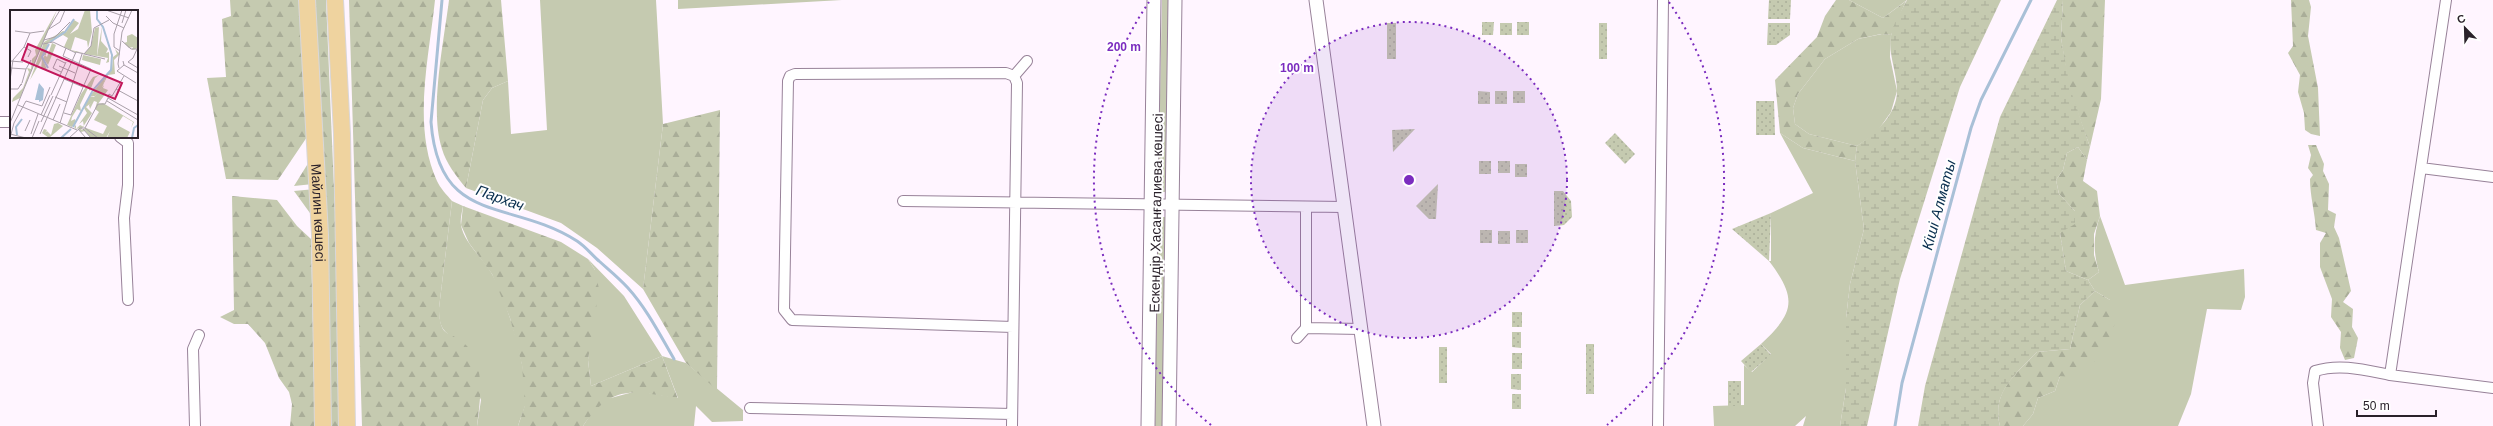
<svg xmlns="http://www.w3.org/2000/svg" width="2493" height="426" font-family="Helvetica,sans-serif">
  <defs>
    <pattern id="forest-firs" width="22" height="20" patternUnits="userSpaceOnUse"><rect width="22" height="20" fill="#c5cab0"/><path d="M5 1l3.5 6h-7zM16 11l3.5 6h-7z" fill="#a9ad98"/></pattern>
    <pattern id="wetland-marsh" width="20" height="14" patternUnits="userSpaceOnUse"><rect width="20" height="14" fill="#c5cab0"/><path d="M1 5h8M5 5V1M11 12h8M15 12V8" fill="none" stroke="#a9ad98"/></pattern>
    <pattern id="park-dots" width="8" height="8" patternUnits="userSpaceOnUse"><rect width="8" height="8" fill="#c5cab0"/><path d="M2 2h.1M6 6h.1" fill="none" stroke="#a9ad98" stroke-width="1.8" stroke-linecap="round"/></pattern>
  </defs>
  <rect width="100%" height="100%" fill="#fff5ff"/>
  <path fill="#c5cab0" d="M540,0H656L663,124L643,289L597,248L561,223L466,188L483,100L492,88L508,81L511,134L547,130Z
    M678,0H842L678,9Z
    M1162,0H1170L1167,192H1158Z
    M1849,0H1907L1883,18Z
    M1882,34L1891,35L1890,57L1897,91L1891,112L1876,133L1857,146L1809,134L1795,124L1793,108L1798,94L1825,59L1858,39Z
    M1780,133L1803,148L1855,161L1864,229L1850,284L1846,318V388L1840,426H1803L1806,416L1795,426H1714L1713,406L1744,405V365L1752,372L1771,354L1761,344C1794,313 1798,299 1769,261H1771V213L1813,193Z
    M452,201L463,206C462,212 460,219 461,225C464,243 483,258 492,274C507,300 530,376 525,406C523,412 520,419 518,426H477L481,400L457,339C441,332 439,324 439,308Z
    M2100,216L2125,285L2244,269L2245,297L2241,310L2207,309L2191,394L2178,426H2023L2033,414L2038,398L2055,391L2060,376L2110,300L2095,291L2088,280L2099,272C2093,251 2093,237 2100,216Z
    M1158,217H1167L1163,426H1155Z
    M588,259L624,296L662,356L686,363L743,410V421L712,422L696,406L694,426H583L595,408L607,399L637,391L678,398L662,356L591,386L588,360L595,270Z"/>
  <path fill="url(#forest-firs)" d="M230,0H299L307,137L278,180L226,179L207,78L226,77L222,19L231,16Z
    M312,0H326L336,235L339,426H328Z
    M349,0H435C429,58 412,126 437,181C440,188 447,195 452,201L439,308C440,342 450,328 467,346C486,367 480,401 477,426H362Z
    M449,0H501L508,81L492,88L483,100L466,188C456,176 446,163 442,149C429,110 444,41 449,0Z
    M1836,0H1849L1883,18L1906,1L1891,35L1881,34L1858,39L1825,59L1798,94L1793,108L1795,124L1809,134L1857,146L1855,161L1803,148L1780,133L1775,80L1817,37L1825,16Z
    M2063,0H2105L2101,99L2090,147L2069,88L2061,38Z
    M2291,0H2309L2311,7L2308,36L2318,88L2320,136L2311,134L2305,130L2304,113L2298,92L2300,75L2288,53L2293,46Z
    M720,110L717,390L686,363L643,289L663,124Z
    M2308,145H2316L2324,164L2323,171L2329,184L2328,210L2336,214L2334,227L2339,238L2351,291L2343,302L2353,309L2352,327L2358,338L2354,358L2345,360L2340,348L2341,332L2331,317L2332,299L2320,267V243L2326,233L2316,230C2315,213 2310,196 2310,179L2313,175L2308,168L2311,155Z
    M2078,147L2087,160L2083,181L2097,191L2100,216L2094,234V255L2099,272L2088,280L2066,271L2060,233L2075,211L2059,194L2056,180L2063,170L2067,153Z
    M312,157L313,184L294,186Z
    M315,189V220L294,191Z
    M232,196L277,200L297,226L311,239L315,426H290L292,404L289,392L279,378L265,343L248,324H234L220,317L234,310Z
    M463,206L561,242L588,259L595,270L599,289L588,360L591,386L662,356L678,399C634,390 612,384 583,426H518L525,405L522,365L510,318L492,274L469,243L461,225Z
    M2095,291L2110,300L2117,315C2107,353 2105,356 2072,377L2060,376L2055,391L2038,398L2033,414L2023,426H2000C1991,392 2016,374 2037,352L2070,349L2080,305Z"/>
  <path fill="url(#wetland-marsh)" d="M1907,0H2001L1960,87L1900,279L1867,426H1840L1846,388V318L1850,284L1864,229L1855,161L1857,146C1875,133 1897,115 1897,91C1897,72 1888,55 1891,36C1892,25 1902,10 1907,0Z
    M2057,0H2063L2061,38L2070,88L2090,147L2087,160L2078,147L2067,153L2063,170L2056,180L2059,194L2075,211V224L2060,233L2066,271L2088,280L2095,291L2080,305L2070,349L2037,352C2016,374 1991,393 2000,426H1918L1925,386L2000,117Z"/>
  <path fill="url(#park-dots)" d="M1769,0H1791L1790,19H1768Z
    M1482,22H1494L1493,35H1482Z
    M1517,22H1529V35H1517Z
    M1387,23H1396V59H1387Z
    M1500,23H1512V35H1500Z
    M1599,23H1607V59H1599Z
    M1768,23H1790V35L1776,45H1767Z
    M1478,91L1490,92V104H1478Z
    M1495,91H1507V104H1495Z
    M1513,91H1525V103H1513Z
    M1756,101H1774L1775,135H1756Z
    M1415,129L1393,152L1392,130Z
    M1615,133L1635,154L1625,164L1605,143Z
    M1479,161H1491V174H1479Z
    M1498,161H1510V173H1498Z
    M1515,164H1527V177H1515Z
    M1438,184L1436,219H1429L1416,206Z
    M1554,191H1563L1571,201L1572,217L1564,225L1554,226Z
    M1771,213L1769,261L1732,229Z
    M1480,230H1492V243H1480Z
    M1516,230H1528V243H1516Z
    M1498,231H1510V244H1498Z
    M1512,312H1522V327H1512Z
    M1512,332H1521V348L1512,347Z
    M1586,344H1594V394H1586Z
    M1761,344L1771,355L1751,372L1741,361Z
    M1439,347H1447V383H1439Z
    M1512,353H1522V369H1512Z
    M1511,374H1521V390L1511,389Z
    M1728,381H1741V406H1728Z
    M1512,394H1521V409H1512Z"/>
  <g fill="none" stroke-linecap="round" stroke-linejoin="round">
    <path stroke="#a9c0d7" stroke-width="3" d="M442,0L431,122C439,227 510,198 577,241C585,246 592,255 599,261C609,270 619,278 628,288C647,309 660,335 674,359
      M1895,426L1902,383L1971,128L1981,100L2031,0"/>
    <g stroke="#988299" stroke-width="12">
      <path id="minor" d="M1014,76L1027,61
        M0,122H11
        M120,137L128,143V185L124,218L128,300
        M2421,168L2493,177
        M903,201L1344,207
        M1306,328L1361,329
        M1297,338L1306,328V208
        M2390,375L2493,388
        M750,408L1012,414
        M195,426L193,349L199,335
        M1012,426L1017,83L1014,76L1006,73L795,74L790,76L788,81L784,310L792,320L1013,327
        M1658,426L1663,0
        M2318,426L2313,383L2315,371C2340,363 2365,370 2390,375L2446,0"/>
    </g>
    <g stroke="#988299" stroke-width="15">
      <path id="tertiary" d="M1316,0L1374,426
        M1148,426L1154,0
        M1169,426L1175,0"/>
    </g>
    <g stroke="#d9d7d9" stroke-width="18">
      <g id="primary">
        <path id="s1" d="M307,0L320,235L323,426"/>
        <path d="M335,0L342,134L347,426"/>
      </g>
    </g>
    <use href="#minor" stroke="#fff" stroke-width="10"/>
    <use href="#tertiary" stroke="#fff" stroke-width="13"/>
    <use href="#primary" stroke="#efd39f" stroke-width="16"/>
  </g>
  <circle cx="1409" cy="180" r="158" fill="#7b2cbf" fill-opacity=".12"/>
  <g fill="none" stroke="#7b2cbf" stroke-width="2" stroke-dasharray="2 4">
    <circle cx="1409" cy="180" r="158"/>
    <path d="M1211 425A315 315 0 0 1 1149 2M1669 2A315 315 0 0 1 1607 425"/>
  </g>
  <g text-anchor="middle" stroke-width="4" stroke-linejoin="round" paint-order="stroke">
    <g font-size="14" fill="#2a212a" stroke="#fff">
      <text dy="5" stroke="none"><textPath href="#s1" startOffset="213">Майлин көшесі</textPath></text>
      <text transform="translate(1156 213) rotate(-89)" y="5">Ескендір Хасанғалиева көшесі</text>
    </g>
    <g font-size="15" font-style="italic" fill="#0a2f4f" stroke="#fff">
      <text transform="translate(500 198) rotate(20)" y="5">Пархач</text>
      <text transform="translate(1939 205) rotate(-75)" y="5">Кіші Алматы</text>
    </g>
  </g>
  <g transform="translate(10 10)">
    <rect width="128" height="128" fill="#fff5ff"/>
    <path d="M92,16L91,31L98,39L96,43L99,42V52L96,53L98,48L87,46ZM42,33L46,35L38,55L33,48L35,45L37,47ZM73,45L91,49L90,55L72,50ZM89,65L85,68L80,81L78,78L70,95L71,101L67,105L71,101L67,99L62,107L61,111L65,109L66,112L62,117L57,115L71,84L83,67ZM94,75L93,78L98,80L88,94L93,93L124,112L121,118L123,112L113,106L107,115L120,122L117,128H97L100,121L96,128H81L75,121L71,122L68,119L70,118L66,119L64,117L66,115V119L70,115L74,117L73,111L69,114L77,103L74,98L79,87H84ZM84,91L87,92L85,99L89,102L84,110L97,116L93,124L76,118L71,120L82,103L76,97L81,93L79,95L80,99ZM48,113L53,116L39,128L32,123L34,119L37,120L35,123L37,121L41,125L44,114Z" fill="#c5cab0" fill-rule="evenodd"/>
    <path d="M47,0L10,88L2,92L3,88L13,78L19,62L17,58L21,59L22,49L26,45L25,40ZM75,0H80L82,22L78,38L77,31L65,27L61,40L74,43L65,42L56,38L54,37L58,28L53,25L38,33L36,45L32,46L37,60L31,59L32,49L20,70L34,32L53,21L56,22L64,10L69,13L60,24L68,19ZM89,17L87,46L74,44L81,36L85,18ZM105,39L110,44L104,50L105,64L98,65L92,77L96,66L102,59L103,47L107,44Z" fill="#c5cab0"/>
    <path d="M96,66L92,78L85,86L79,87Z" fill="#c5cab0"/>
    <path d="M122,24L128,28V38L122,40L123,37L119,38L114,33L117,32V26Z" fill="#c5cab0"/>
    <path d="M29,73L34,79L33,90L29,92V90H25Z" fill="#a9c0d7"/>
    <path fill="none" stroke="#a9c0d7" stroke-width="2" d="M40,32L55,22L64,9M38,58L32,47L39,34M63,117L83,80L101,60L102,45L93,17L87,9V0M7,125L6,117L12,109M51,128L61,119M122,128L124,118L128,115"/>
    <path fill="none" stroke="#aaa0aa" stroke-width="1" d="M96,0L119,8M96,6L103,13L114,18M112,13L116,0M39,19L50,12L55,0M5,21L20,23L34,21M34,30L45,27L60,12M112,31L121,39H128M33,34L43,32L66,43M14,37L21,41L18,47M127,39L123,48L118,52L128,58M110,41L104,37V24L112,0M74,44L81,36L84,18L99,10M0,51L13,52M113,51L114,55L107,61L126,73M114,55L128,63M49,56L65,63M1,58L16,59L21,50M109,58L108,54L112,22L122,0M51,62L43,58L47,49L55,53M54,69L73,77M0,70L3,50L14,37L20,23M12,73L16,59M0,79H8L11,74H12L10,76M106,79L128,91M41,85L56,52M45,87L57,92M98,88L99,84L102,86L114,66M97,91L128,110M8,95L67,120M54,103L61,105L81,59L53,46L56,38M31,105L40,85M43,110L50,94M31,112L43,86M0,113L38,20L50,0M50,113L72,44M75,118L88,94H95L98,88L128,105M75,118L88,128M68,119L76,128M73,119L81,128M15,121L20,110M0,124L16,128M21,124L28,104M30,124L66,42L95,49M0,128L4,113L16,91L32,96L40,77M22,128L29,111M59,128L70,118H75"/>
    <path fill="#c2185b" fill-opacity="0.15" stroke="#c2185b" stroke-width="2" d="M18,34L112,73L105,89L12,50Z"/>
    <rect width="128" height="128" fill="none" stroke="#2a212a" stroke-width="2"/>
  </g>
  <circle cx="1409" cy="180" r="6" fill="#7b2cbf" stroke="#fff" stroke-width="2"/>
  <g font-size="12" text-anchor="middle" font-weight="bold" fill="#7b2cbf" stroke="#fff" stroke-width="4" stroke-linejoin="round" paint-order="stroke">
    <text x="1124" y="51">200 m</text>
    <text x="1297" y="72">100 m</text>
  </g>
  <g transform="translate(2465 28) rotate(337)" stroke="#ffffff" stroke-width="3" paint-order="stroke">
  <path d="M0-3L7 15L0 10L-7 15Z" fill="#2a212a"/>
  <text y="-6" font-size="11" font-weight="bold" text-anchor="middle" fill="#2a212a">С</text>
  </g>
  <path d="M2357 410v6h79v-6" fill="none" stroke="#2a212a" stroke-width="2"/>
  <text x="2363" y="410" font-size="12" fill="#2a212a" stroke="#ffffff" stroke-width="3" paint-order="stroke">50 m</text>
</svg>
